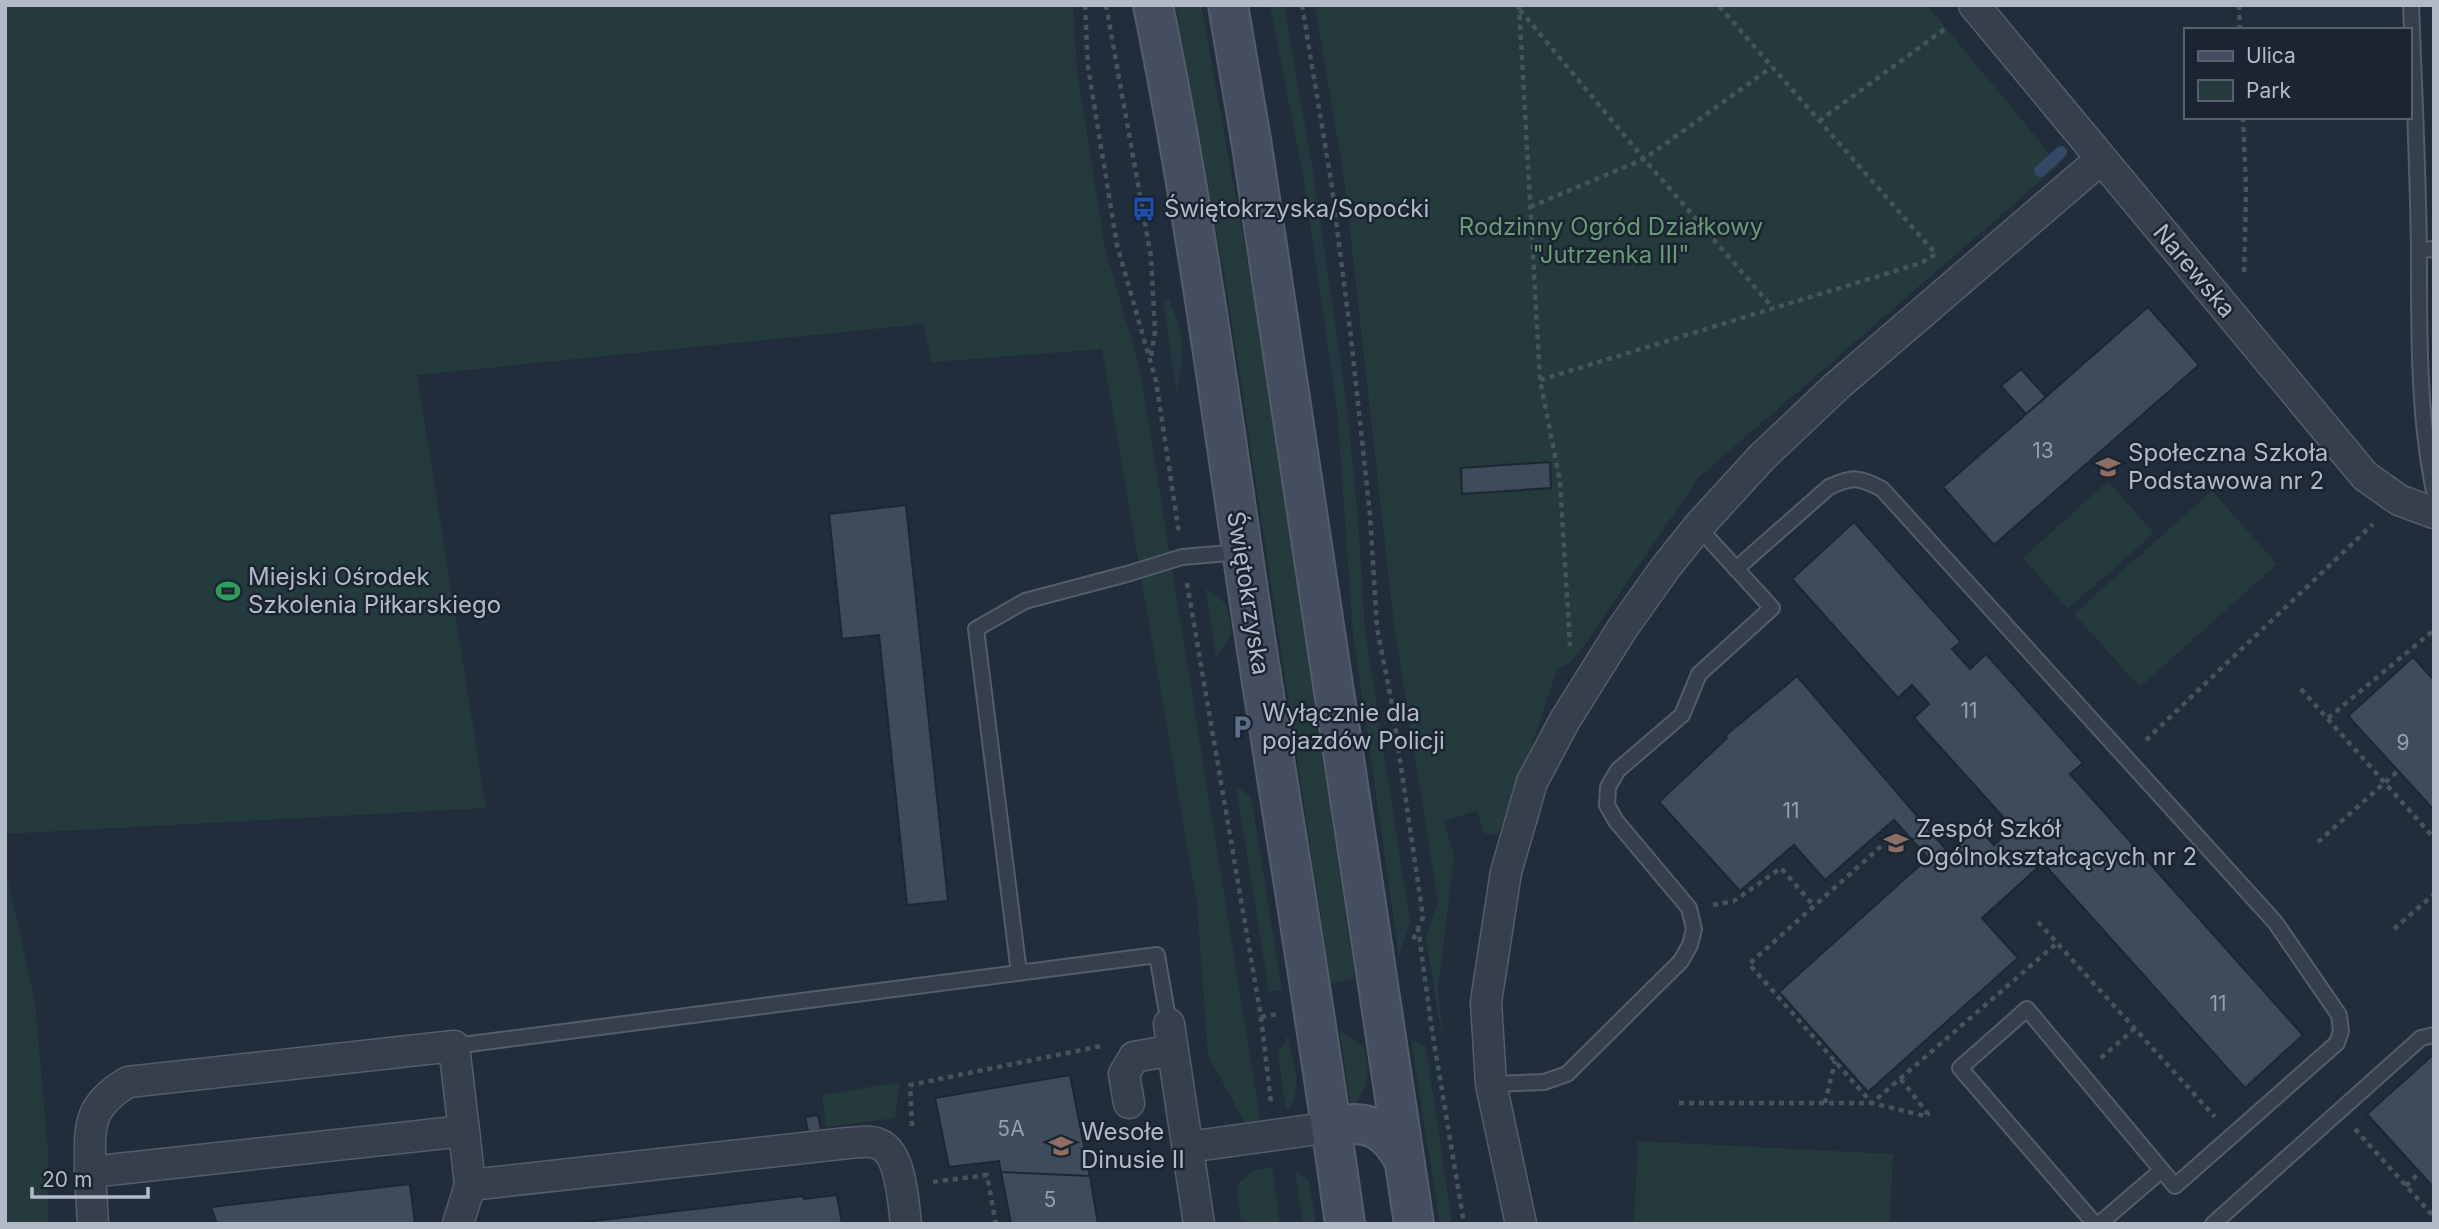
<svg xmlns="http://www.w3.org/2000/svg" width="2439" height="1229" font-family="Inter,sans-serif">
  <rect width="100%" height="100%" fill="#222d3c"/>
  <path fill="#243a3d" d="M5,5H1073L1077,70L1105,248L1140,369L1261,1125L1247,1127L1208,1055L1197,903L1102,349L932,362L923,324L417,375L486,808L5,834Z
    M1176,5H1201L1252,285L1355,978L1331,984L1227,290Z
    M1270,5H1284L1313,172L1347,405L1358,519L1365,630L1410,922L1399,956L1353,634L1337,408L1303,176Z
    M1315,5H1927L2059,165L1698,478L1587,642L1571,662L1557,670L1515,795L1497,835L1484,833L1477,810L1444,821L1454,856L1438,990L1444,1047L1426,939L1438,902L1394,625L1344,177Z
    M1169,300C1188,342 1183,352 1177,395L1163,302Z
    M2108,481L2154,533L2068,609L2023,558Z
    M2212,491L2277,564L2140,687L2074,614Z
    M1206,588L1226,604L1232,633L1216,658Z
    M1236,786L1251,797L1282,990L1269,992Z
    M5,866L35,1002L48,1150V1224H5Z
    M1340,1031L1364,1046C1370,1080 1370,1082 1351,1111Z
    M1288,1036C1292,1059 1305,1093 1286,1111L1278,1052Z
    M1411,1040L1426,1047L1452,1224H1440Z
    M900,1082L895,1118L826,1127L822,1095Z
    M1638,1141L1893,1154L1890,1224H1634Z
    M1272,1167L1280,1224H1246L1245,1220L1241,1221L1237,1185L1253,1171Z
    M1295,1170L1309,1181L1316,1224H1303Z"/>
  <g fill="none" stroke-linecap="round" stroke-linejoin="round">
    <path stroke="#354864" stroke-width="12" d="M2040,171L2061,152"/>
  </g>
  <path fill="#3e4b5b" stroke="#1d2633" stroke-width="2" d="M2148,307L2199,365L1994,545L1943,487Z
    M2021,369L2046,397L2026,414L2001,386Z
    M1550,462L1551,488L1462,494L1461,468Z
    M906,505L948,901L907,905L879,635L842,639L829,514Z
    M1854,522L1961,642L1952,649L1970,669L1986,654L2083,763L2070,774L2303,1035L2245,1088L2043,863L1982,918L2018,958L1868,1092L1779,992L1928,858L1894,820L1825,880L1794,845L1740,891L1659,802L1727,738L1725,736L1797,676L1949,853L1978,828L1994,845L2013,828L1914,718L1929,704L1912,685L1898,698L1792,579Z
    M2413,657L2434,680V810L2348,716Z
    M2434,1054V1188L2367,1114Z
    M1070,1075L1090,1176L1001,1172L999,1161L949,1167L935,1098Z
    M818,1115L821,1130L808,1132L805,1117Z
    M1001,1172L1090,1176L1098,1224H1011Z
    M410,1184L415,1224H217L211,1207Z
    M837,1195L842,1224H568L803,1196L804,1199Z"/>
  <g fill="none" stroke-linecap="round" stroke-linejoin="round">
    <g stroke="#545d6a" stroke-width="18">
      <path id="service" d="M2411,5C2414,87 2418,169 2419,251C2419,330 2418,414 2434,491
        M2419,250L2434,249
        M1736,569L1829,487C1854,476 1858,477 1882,489L2275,922L2339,1015L2341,1031L2337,1043L2175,1186L2027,1009L1960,1068L2095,1224
        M1019,973L976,629L1025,601L1127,574L1182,557L1240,552
        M454,1046L1157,955L1169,1024
        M1491,1084L1544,1082L1567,1074L1681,961L1690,945L1694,929L1689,908L1616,821L1607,805L1608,787L1618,770L1682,715L1699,674L1772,608L1698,527
        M2099,1224L2162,1170
        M2213,1224L2421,1038L2434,1035"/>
    </g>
    <g stroke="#545d6a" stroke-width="33">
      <path id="minor" d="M1974,5L2365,476L2399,500L2434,513
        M1169,1024L1199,1224
        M1129,1103L1124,1074L1134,1057L1173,1050
        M1188,1147L1332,1127
        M90,1172C90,1127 86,1107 128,1082L454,1046L464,1131
        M93,1224L90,1172L464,1131L470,1185L848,1143C857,1143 867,1140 876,1143C902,1150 903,1202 906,1224
        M458,1224L470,1185
        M1521,1224L1491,1084L1486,1002L1506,872L1532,782L1565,720L1622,629L1666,567L1698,527L1762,457L1837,386L2101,159"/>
    </g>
    <g stroke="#545d6a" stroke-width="42">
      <path id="secondary" d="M1153,5C1194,205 1221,409 1251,611C1282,815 1317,1019 1345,1224
        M1228,5L1252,146L1414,1224
        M1332,1127C1368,1118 1388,1129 1405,1162"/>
    </g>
    <path stroke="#42575a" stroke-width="4.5" stroke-dasharray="5 5" stroke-linecap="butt" d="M1085,5L1088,67L1117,245L1156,381L1179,533
      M1106,5L1151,257L1155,331L1151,357
      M1302,5L1331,181L1351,338L1370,515L1377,628L1391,699L1423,917L1412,942
      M1519,5L1540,380L1560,482L1570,646
      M2239,5L2240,30
      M1520,10L1644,159L1773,308
      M2243,117L2246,191L2244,276
      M1819,121L1946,28
      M1530,207L1644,159L1772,67
      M1540,380L1921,263L1936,254L1718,5
      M1187,583L1261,1017L1271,1103
      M2301,689L2434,838
      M2328,718L2434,630
      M2146,740L2373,524
      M1896,833L1749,964L1872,1103L1925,1116L1928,1114L1900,1078
      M2318,842L2398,771
      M1713,905L1734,901L1781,868L1814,906
      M2038,922L2215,1117
      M1418,927L1431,1024L1464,1224
      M2394,929L2434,894
      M1261,1017L1278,1014
      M2101,1058L2135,1028
      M1679,1103H1872L2057,943
      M1825,1103L1835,1061
      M912,1126L910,1085L1101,1046
      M2355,1129L2434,1217
      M933,1182L987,1175L996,1224
      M2406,1186L2420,1172"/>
    <use href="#service" stroke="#363f4c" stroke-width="14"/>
    <use href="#minor" stroke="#363f4c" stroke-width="30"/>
    <use href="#secondary" stroke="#444e60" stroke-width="38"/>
  </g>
  <defs>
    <g id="bus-bare" transform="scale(1.89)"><path d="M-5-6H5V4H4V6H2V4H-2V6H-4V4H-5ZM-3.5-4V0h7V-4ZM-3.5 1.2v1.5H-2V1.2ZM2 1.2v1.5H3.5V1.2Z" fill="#1a4fb4" stroke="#1b2431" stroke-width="2.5" paint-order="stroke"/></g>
    <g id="school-bare" transform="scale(1.89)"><path d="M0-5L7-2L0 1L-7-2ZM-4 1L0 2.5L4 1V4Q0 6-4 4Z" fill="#8d6e63" stroke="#1b2431" stroke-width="2.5" paint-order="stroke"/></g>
    <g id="stadium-bare" transform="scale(1.89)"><path d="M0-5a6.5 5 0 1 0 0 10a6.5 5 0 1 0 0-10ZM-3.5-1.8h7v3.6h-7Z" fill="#2e9e5b" stroke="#1b2431" stroke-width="2.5" paint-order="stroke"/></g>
    <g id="parking-bare" transform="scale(1.89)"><path d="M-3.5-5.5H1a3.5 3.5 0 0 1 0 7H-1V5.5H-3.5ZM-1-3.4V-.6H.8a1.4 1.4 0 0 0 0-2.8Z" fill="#5c6f8a" stroke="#1b2431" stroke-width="2.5" paint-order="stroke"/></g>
  </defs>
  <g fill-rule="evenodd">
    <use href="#bus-bare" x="1144" y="209"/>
    <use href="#school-bare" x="2108" y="467"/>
    <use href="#stadium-bare" x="228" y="591"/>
    <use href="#parking-bare" x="1242" y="727"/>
    <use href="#school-bare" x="1896" y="843"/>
    <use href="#school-bare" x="1061" y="1146"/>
  </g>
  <g text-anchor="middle" stroke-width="5" stroke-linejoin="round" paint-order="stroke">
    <g font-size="21" fill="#959ead">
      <text x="2043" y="458">13</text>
      <text x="1969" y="718">11</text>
      <text x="2403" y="750">9</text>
      <text x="1791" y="818">11</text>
      <text x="2218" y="1011">11</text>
      <text x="1011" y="1136">5A</text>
      <text x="1050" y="1207">5</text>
    </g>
    <g font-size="24" fill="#b2bac8" stroke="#1b2431" text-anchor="start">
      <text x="1164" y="217">Świętokrzyska/Sopoćki</text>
      <text x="2128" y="461">Społeczna Szkoła<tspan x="2128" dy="28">Podstawowa nr 2</tspan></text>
      <text x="248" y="585">Miejski Ośrodek<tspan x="248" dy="28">Szkolenia Piłkarskiego</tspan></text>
      <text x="1262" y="721">Wyłącznie dla<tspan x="1262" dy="28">pojazdów Policji</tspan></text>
      <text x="1916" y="837">Zespół Szkół<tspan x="1916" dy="28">Ogólnokształcących nr 2</tspan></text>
      <text x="1081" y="1140">Wesołe<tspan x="1081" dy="28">Dinusie II</tspan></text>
    </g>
    <g font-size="24" fill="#689a74" stroke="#1b2431">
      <text x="1611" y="235">Rodzinny Ogród Działkowy<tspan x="1611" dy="28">"Jutrzenka III"</tspan></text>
    </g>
    <g font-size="24" fill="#b2bac8" stroke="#1b2431">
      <text transform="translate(2194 271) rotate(50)" y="8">Narewska</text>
      <text transform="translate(1248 593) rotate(81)" y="8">Świętokrzyska</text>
    </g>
  </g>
  <rect width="2439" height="1229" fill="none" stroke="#b2bac8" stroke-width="14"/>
  <rect x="2184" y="28" width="228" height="91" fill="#1b2431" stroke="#57606d" stroke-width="2"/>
  <rect x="2198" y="51" width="35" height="10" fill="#444e60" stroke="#57606d" stroke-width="2"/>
  <text x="2246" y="63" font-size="21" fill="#b2bac8">Ulica</text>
  <rect x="2198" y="80" width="35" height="21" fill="#243a3d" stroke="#57606d" stroke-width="2"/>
  <text x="2246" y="98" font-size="21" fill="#b2bac8">Park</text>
  <path d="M32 1187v10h116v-10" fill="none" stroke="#b2bac8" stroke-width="3.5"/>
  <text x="42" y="1187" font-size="21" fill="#b2bac8" stroke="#1b2431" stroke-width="5" paint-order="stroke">20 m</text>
</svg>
